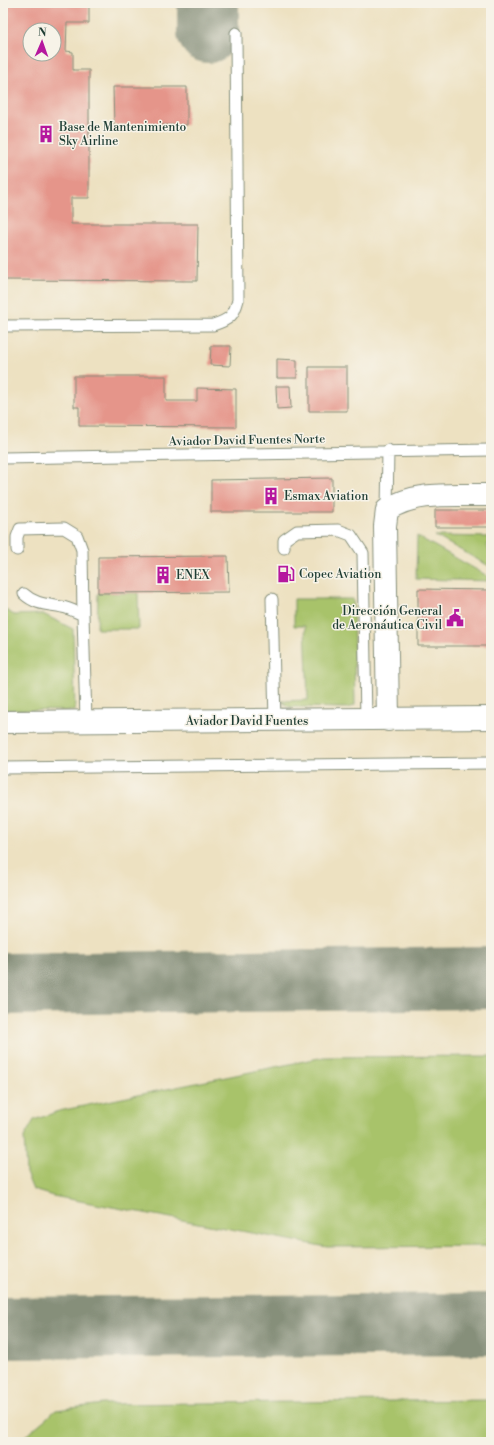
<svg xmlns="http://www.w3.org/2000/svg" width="494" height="1445" font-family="'Libre Bodoni',serif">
  <rect width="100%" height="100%" fill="#f7f3e8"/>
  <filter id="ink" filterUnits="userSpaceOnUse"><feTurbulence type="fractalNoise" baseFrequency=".025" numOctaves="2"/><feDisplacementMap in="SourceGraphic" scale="8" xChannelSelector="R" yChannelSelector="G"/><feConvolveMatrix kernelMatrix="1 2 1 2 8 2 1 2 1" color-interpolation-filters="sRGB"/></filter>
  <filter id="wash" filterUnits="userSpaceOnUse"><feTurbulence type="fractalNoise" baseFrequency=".012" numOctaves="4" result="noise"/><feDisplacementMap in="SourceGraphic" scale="16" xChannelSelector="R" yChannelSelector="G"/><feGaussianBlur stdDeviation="0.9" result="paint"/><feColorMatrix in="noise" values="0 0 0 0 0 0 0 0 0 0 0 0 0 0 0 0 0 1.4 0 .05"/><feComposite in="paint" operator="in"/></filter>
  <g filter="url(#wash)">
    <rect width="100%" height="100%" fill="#ede1c1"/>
    <path fill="#a8c36a" stroke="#64804f" d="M417,536L491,578V581L416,579Z
      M435,536L491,537L487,546L491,557V567Z
      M98,593H138L139,629H97Z
      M294,599H353L355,705L348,708L289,707L281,701L308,700L305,626H294Z
      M3,608L14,615L43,614L73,629L75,711L3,710Z
      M491,1056V1246L327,1247L53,1196L33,1190L26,1173L24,1137L34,1120L59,1111L324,1057Z
      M491,1400V1442H18L56,1410L103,1404Z"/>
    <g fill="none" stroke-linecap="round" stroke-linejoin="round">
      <path stroke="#868f7a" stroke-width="62" d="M208,3V32
        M3,984L491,978
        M3,1328L491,1324"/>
    </g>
    <g id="blocks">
      <path fill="#e5958a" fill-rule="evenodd" d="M3,3H89V23H67L66,51L73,52V70H89V198H71V224H198L197,281L3,280ZM30,30H54V54H30Z
        M113,87H187V125H114Z
        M211,346H231L230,366L210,365Z
        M277,359L297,360V378H277Z
        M309,367H347V411H309Z
        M74,376H166V401H197V388L236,389V427L79,426V407H74Z
        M276,386H290L291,408L277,409Z
        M332,478V512H211V480Z
        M435,510H489V527H435Z
        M228,556L229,592L98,593V557Z
        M418,589L491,590V646H418Z"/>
    </g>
  </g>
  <g filter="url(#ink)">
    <use href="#blocks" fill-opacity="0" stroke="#868f7a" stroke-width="1"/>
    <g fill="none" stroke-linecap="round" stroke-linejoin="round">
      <g stroke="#868f7a" stroke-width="13">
        <path id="lane" d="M3,326L213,325C229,320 234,316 238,300L236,33
          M3,458L491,450
          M387,510L388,450
          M284,548V540L297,531L338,530L351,535L363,553L366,720
          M17,550V537L20,529L64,528L77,536L82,550L83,615
          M24,594C36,605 48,604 62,607C69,608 76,612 83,615L86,721
          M272,599L275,721
          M3,768L491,763"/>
      </g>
      <g stroke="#868f7a" stroke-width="24">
        <path id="street" d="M388,720L385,526L387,510C416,490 457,496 491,495
          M3,722L491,718"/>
      </g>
      <use href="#lane" stroke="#fff" stroke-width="11"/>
      <use href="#street" stroke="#fff" stroke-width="22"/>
    </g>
  </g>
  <defs>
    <g id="building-bare" transform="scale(1.38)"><path d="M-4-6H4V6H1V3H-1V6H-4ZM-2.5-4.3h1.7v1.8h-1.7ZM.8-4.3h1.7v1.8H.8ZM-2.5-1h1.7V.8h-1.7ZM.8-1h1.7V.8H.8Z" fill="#b5179e" stroke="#f7f3e8" stroke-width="2.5" paint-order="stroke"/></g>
    <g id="fuel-bare" transform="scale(1.38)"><path d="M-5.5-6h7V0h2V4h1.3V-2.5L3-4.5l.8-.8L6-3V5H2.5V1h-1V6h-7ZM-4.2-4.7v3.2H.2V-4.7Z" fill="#b5179e" stroke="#f7f3e8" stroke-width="2.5" paint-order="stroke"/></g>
    <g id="civic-bare" transform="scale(1.38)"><path d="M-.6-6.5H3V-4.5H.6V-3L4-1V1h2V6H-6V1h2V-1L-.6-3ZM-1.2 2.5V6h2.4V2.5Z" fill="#b5179e" stroke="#f7f3e8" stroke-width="2.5" paint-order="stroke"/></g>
  </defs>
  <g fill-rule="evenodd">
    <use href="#building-bare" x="46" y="134"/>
    <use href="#building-bare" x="271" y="496"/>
    <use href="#fuel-bare" x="286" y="574"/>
    <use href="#building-bare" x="163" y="575"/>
    <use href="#civic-bare" x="455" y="618"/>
  </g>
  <g text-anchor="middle" stroke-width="3" stroke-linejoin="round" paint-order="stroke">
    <g font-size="12" fill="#1f3d34" stroke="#f7f3e8" text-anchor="start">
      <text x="59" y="131">Base de Mantenimiento<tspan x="59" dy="14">Sky Airline</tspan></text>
      <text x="284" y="500">Esmax Aviation</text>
      <text x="299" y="578">Copec Aviation</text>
      <text x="176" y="579">ENEX</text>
      <text x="442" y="615" text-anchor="end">Dirección General<tspan x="442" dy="14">de Aeronáutica Civil</tspan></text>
    </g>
    <g font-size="12" fill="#1f3d34" stroke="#f7f3e8">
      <text transform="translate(247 440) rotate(-1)" y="4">Aviador David Fuentes Norte</text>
      <text x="247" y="725">Aviador David Fuentes</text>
    </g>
  </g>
  <rect width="494" height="1445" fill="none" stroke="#f7f3e8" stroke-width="16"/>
  <g transform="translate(42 42) rotate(2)"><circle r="19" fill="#f7f3e8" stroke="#a1aaa0"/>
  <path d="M0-3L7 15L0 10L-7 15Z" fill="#b5179e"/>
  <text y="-6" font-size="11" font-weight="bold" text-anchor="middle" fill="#1f3d34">N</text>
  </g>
</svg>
